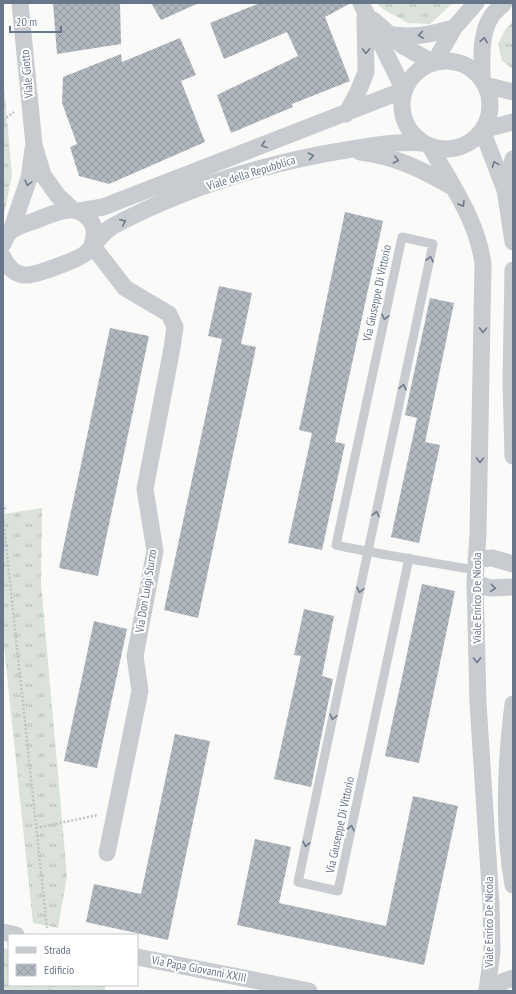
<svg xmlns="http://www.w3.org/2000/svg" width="516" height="994" font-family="'PT Sans Narrow',sans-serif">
  <defs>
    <pattern id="grass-tufts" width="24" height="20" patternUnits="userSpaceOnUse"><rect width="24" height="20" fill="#dbe2d9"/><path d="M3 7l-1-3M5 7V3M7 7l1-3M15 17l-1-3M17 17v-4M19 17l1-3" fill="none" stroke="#b5bcb6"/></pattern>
    <pattern id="building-cross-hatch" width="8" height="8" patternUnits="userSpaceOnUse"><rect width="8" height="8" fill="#b1b7bf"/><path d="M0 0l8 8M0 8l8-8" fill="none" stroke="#9499a1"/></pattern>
  </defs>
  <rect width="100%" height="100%" fill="#fafaf8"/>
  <path fill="url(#grass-tufts)" d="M377,3H453L430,24L408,23L381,8Z
    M513,21V69L502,61L498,44L505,30Z
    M3,75L12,175L3,219Z
    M42,508L41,583L67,876L58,928L33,923L3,637V514Z
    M3,948L9,949V985H105V991H3Z"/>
  <path fill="url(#building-cross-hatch)" d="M53,3H120L121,44L57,54Z
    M151,3H199L161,20Z
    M260,3H351L325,17L350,81L292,104L293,107L231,133L217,95L298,56L287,32L224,59L210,23Z
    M180,38L196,75L181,81L205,142L109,184L79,176L70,147L77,144L62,103L63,77L121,54L122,62Z
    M345,212L383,221L335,442L345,444L322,550L288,543L312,433L299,430Z
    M219,286L252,293L241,344L256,347L198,618L164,610L222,339L208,336Z
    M430,298L454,303L425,442L440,445L419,543L391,537L417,418L405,415Z
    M110,328L149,336L98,576L59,568Z
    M422,584L455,591L419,763L385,756Z
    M304,609L334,616L322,676L333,679L311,787L274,779L301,656L294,655Z
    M94,621L127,629L97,768L64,761Z
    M175,734L210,741L168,940L86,922L94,884L141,894Z
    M413,796L458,806L424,965L237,925L255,839L291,847L279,903L386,926Z"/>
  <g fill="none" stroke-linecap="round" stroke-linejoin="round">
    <path stroke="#c1c3c6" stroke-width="2.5" stroke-dasharray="2 2" stroke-linecap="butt" d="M3,120L14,112
      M3,513L6,505
      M3,517L47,928
      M36,828L98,815
      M49,985L50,991"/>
    <path stroke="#c8cbcf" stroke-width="9" d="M409,558L338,891L298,882L433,244L402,237L336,545C382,555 429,562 475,570"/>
    <path stroke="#c8cbcf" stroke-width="17" d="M20,3L34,145L43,175L58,196L72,209
      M373,20L403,46L434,63L454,28L476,3
      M388,34C411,39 432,34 454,28
      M402 105a44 44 0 1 1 88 0a44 44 0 1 1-88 0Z
      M482,79C482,59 480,34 491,17C494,12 500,7 504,3
      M485,85L513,92
      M346,114L358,92L366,72L365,18
      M482,130L505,190L513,242
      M482,130L513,122
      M430,146C451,185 477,219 483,264L478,533L475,582L478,703L491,904L492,952L487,991
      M360,152C395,156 423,170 452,187
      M505,190L513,159
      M79,211L103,207L404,90L361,3
      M11,231L29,178L33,149
      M3,244C5,239 7,234 11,231C19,225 29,223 37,220C54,213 75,202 89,219C96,226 95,236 92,245
      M92,245L125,288L169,314L175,327L172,348L145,489L155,551L135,656L140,691L107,853
      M3,257C7,267 16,276 28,275C38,274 81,259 87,252C96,244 102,232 113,226C186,187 270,162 352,149C376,145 400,141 424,143
      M513,270L511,382L513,456
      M476,559L492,558L513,564
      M475,582L489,588L513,587
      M513,704C506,760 503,829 513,885
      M3,932L16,935
      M137,957L309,991
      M491,991L504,981L513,978"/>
  </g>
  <defs><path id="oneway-chevron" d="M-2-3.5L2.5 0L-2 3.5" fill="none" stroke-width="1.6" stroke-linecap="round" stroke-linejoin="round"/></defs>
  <g stroke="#6d7a8d">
    <use href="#oneway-chevron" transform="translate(421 35) rotate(172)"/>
    <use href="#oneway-chevron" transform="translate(484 40) rotate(-80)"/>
    <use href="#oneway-chevron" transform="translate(366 51) rotate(90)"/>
    <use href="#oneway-chevron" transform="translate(264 145) rotate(160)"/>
    <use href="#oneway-chevron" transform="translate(311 156) rotate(-12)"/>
    <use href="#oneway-chevron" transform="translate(396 160) rotate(14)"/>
    <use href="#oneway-chevron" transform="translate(495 164) rotate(-111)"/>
    <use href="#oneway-chevron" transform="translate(28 183) rotate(105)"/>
    <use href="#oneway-chevron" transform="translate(462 204) rotate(60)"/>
    <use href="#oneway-chevron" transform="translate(123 222) rotate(-26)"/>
    <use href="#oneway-chevron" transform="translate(430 259) rotate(-78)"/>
    <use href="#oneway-chevron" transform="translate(385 317) rotate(102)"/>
    <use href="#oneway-chevron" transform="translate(483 330) rotate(91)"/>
    <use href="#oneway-chevron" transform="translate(403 387) rotate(-78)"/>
    <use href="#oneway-chevron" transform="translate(480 460) rotate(91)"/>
    <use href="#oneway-chevron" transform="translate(376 514) rotate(-78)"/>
    <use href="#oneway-chevron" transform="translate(493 588) rotate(5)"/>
    <use href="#oneway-chevron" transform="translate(360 590) rotate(102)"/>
    <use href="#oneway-chevron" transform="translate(477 660) rotate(89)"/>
    <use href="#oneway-chevron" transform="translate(333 717) rotate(102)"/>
    <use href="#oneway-chevron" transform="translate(351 828) rotate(-78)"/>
    <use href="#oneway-chevron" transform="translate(306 844) rotate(102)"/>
  </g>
  <g text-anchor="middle" stroke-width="4" stroke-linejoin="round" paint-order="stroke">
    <g font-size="12" fill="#68768a" stroke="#fff">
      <text transform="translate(27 74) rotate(-95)" y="4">Viale Giotto</text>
      <text transform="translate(251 173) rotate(-17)" y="4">Viale della Repubblica</text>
      <text transform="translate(377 293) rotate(-78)" y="4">Via Giuseppe Di Vittorio</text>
      <text transform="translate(146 591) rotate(-81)" y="4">Via Don Luigi Sturzo</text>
      <text transform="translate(477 598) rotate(-90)" y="4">Viale Enrico De Nicola</text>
      <text transform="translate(340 825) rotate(-78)" y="4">Via Giuseppe Di Vittorio</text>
      <text transform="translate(489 922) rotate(-90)" y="4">Viale Enrico De Nicola</text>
      <text transform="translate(199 969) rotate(11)" y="4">Via Papa Giovanni XXIII</text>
    </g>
  </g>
  <rect width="516" height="994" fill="none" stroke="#68768a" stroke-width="8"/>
  <rect x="8" y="934" width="130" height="52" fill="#ffffff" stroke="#c3c8d0"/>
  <rect x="16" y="947" width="20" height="6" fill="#c8cbcf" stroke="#c3c8d0"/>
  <text x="44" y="954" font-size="12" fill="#68768a">Strada</text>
  <rect x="16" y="964" width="20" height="12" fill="url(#building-cross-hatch)" stroke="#c3c8d0"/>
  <text x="44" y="974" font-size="12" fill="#68768a">Edificio</text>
  <path d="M10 26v6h51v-6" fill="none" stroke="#68768a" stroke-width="2"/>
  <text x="16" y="26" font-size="12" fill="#68768a" stroke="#ffffff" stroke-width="3" paint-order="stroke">20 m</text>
</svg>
